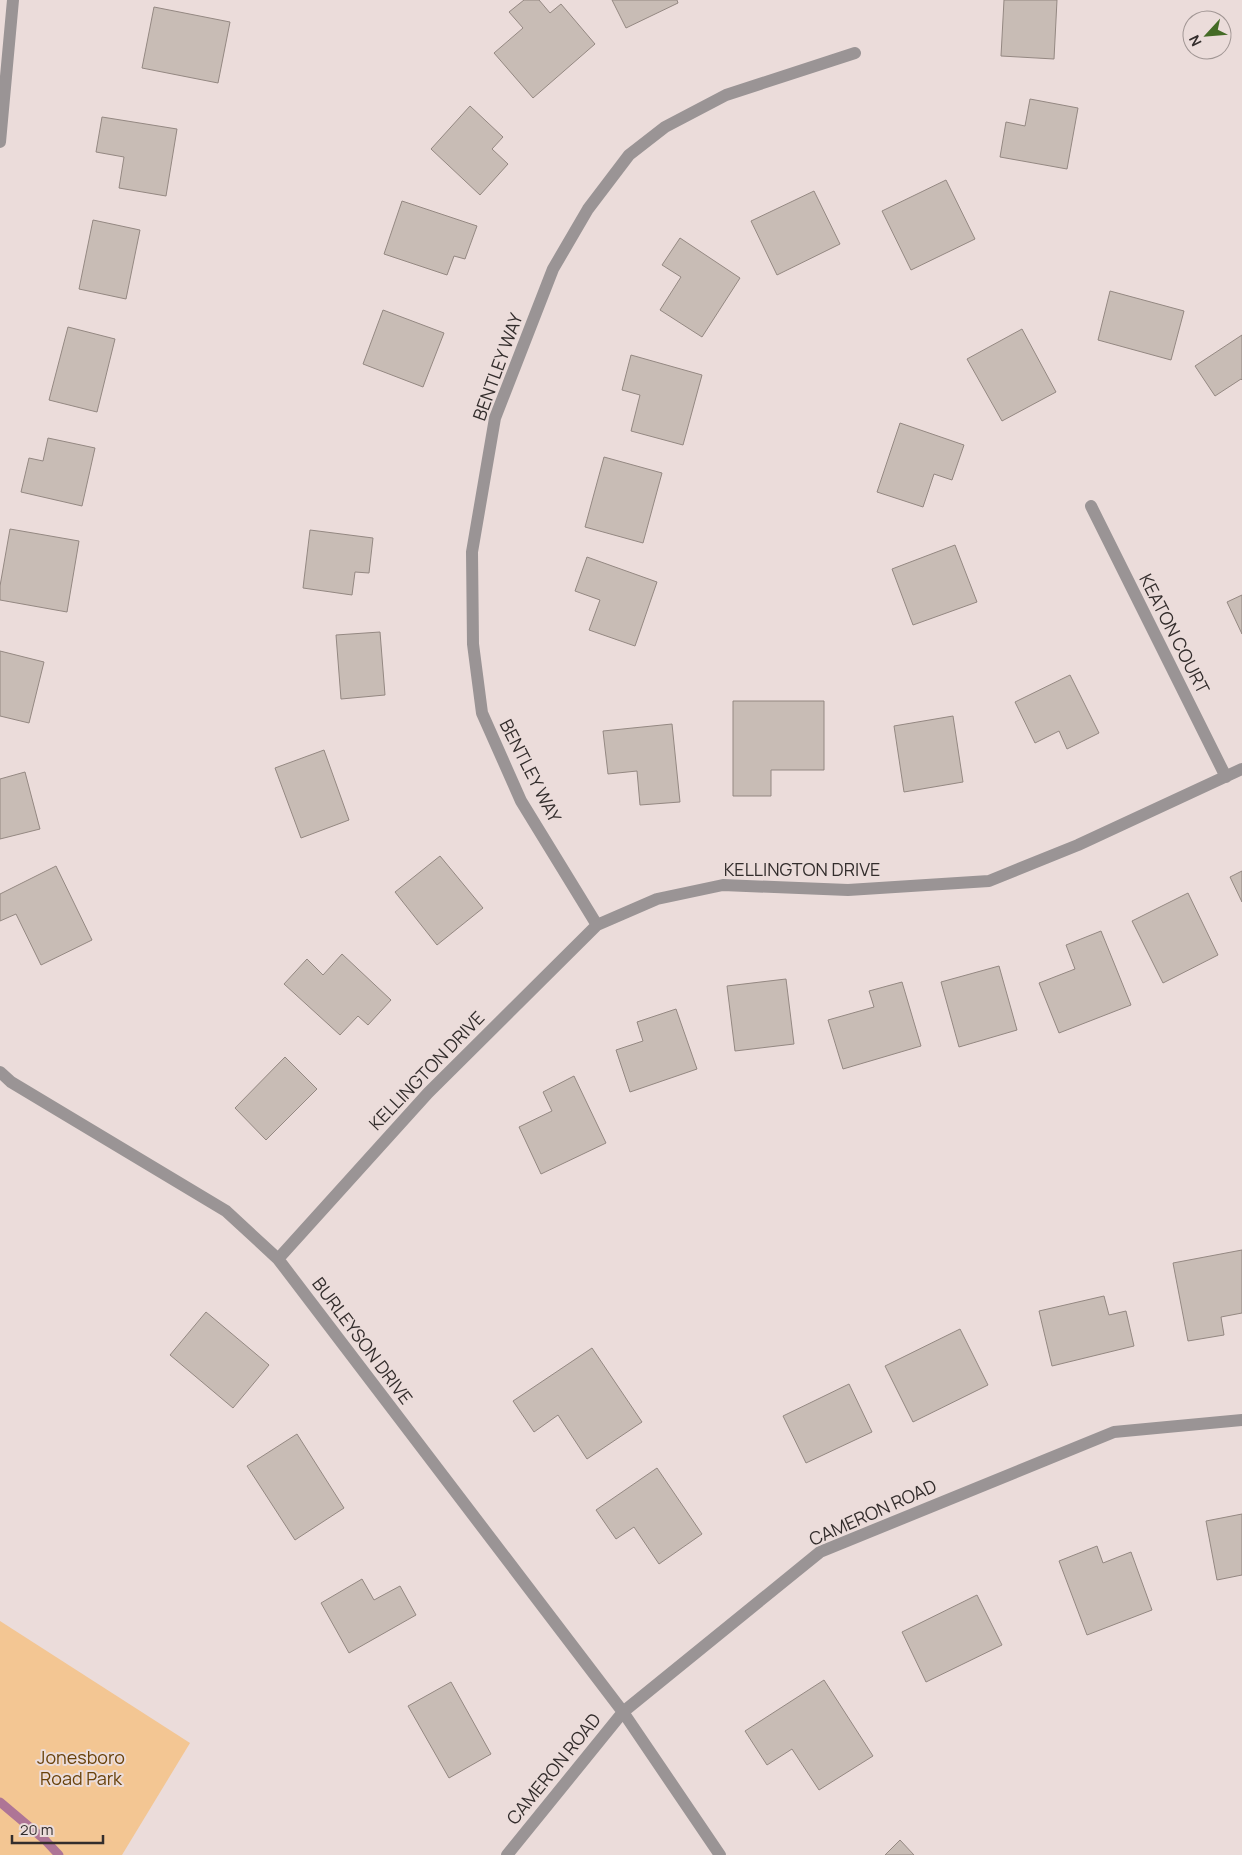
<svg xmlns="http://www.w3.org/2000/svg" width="1242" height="1855" font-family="Manrope,sans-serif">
  <rect width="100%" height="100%" fill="#ebdcda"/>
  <path fill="#f3c693" d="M0,1621L190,1743L122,1855H0Z"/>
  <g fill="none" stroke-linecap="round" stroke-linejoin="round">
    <path stroke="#ae7596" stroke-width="9" d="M0,1802L45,1840L59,1855"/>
  </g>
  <path fill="#c8bcb5" stroke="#948882" d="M524,0H539L550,13L561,4L595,44L533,98L494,53L523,28L509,12Z
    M612,0H677L678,3L626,28Z
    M1004,0H1057L1054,59L1001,56Z
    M154,7L230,22L218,83L142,68Z
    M1030,99L1078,108L1067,169L1000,157L1006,122L1025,126Z
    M470,106L503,137L492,149L508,164L480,195L431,149Z
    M102,117L177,129L166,196L119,188L124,157L96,152Z
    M946,180L975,239L911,270L882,211Z
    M814,191L840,244L777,275L751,221Z
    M402,201L477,226L465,259L454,256L447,275L384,254Z
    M93,220L140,230L126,299L79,289Z
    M680,238L740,278L702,337L660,310L681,277L662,265Z
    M1110,291L1184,311L1171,360L1098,340Z
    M383,310L444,333L423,387L363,364Z
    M68,327L115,339L97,412L49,400Z
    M1022,329L1056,392L1002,421L967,359Z
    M1242,335V380L1241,379L1215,396L1195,366Z
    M631,355L702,375L683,445L631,431L640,395L622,390Z
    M900,423L964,445L952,480L934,474L923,507L877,492Z
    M48,438L95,448L82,506L21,492L29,458L43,461Z
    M604,457L662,473L643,543L585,527Z
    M10,529L79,541L67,612L0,600V586Z
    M310,530L373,538L369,573L355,572L352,595L303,588Z
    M955,545L977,602L913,625L892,569Z
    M587,557L657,582L635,646L589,630L600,600L575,591Z
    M1242,595V634L1227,602Z
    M380,632L385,695L341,699L336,635Z
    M0,651L44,662L29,723L0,716Z
    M1070,675L1099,733L1067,749L1059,731L1035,743L1015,702Z
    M733,701H824V770H771V796H733Z
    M953,716L963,782L904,792L894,726Z
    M672,724L680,802L640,805L637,771L608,774L603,731Z
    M324,750L349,820L301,838L275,768Z
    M25,772L40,829L0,839V779Z
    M440,856L483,908L437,945L395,892Z
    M56,866L92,940L41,965L16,914L0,921V894Z
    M1242,871V902L1230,877Z
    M1188,893L1218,955L1163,983L1132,921Z
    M1101,931L1131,1005L1059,1033L1039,983L1075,969L1066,945Z
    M342,954L391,1000L368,1025L358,1016L340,1035L284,984L307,959L323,975Z
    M999,966L1017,1030L959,1047L941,982Z
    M786,979L794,1044L735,1051L727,986Z
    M902,982L921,1046L843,1069L828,1020L874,1007L869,991Z
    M676,1009L697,1069L630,1092L616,1050L643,1041L637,1022Z
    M285,1057L317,1089L266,1140L235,1108Z
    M574,1076L606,1143L541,1174L519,1127L552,1111L543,1092Z
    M1242,1250V1313L1221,1317L1224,1335L1188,1341L1173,1263Z
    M1104,1296L1109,1315L1126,1311L1134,1346L1052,1366L1039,1311Z
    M206,1312L269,1365L233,1408L170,1355Z
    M960,1329L988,1385L913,1422L885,1366Z
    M592,1348L642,1422L587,1459L558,1415L534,1432L513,1401Z
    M849,1384L872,1432L806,1463L783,1416Z
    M297,1434L344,1508L295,1540L247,1466Z
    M657,1468L702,1534L659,1564L634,1527L616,1539L596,1510Z
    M1242,1514V1575L1217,1580L1206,1521Z
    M1097,1546L1103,1563L1131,1552L1152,1610L1087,1635L1059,1561Z
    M362,1579L374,1600L400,1586L416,1615L349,1653L321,1603Z
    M977,1595L1002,1645L926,1682L902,1632Z
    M824,1680L873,1756L819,1790L792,1749L767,1765L745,1731Z
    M451,1682L491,1754L449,1778L408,1706Z
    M900,1840L914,1855H885Z"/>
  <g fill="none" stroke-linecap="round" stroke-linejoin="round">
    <path stroke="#9a9495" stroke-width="12" d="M0,142L13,0
      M1091,506L1226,777
      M597,925L521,801L482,713L473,644L472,552L495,418L553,269L588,209L629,155L665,127L726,95L855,53
      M0,1072L11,1082L226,1211L278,1259L623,1712L720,1855
      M278,1259L428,1093L597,925L657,899L723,885L848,890L989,881L1078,845L1242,769
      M507,1855L623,1712L820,1552L1114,1432L1242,1420"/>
  </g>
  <g text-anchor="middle" stroke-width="4" stroke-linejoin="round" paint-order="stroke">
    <g font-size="18" fill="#332d2c" stroke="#ebdcda">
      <text transform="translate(498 367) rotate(-70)" y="6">BENTLEY WAY</text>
      <text transform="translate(1174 634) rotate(63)" y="6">KEATON COURT</text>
      <text transform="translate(530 771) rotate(63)" y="6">BENTLEY WAY</text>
      <text x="802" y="876">KELLINGTON DRIVE</text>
      <text transform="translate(427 1071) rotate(-46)" y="6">KELLINGTON DRIVE</text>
      <text transform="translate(362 1341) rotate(53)" y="6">BURLEYSON DRIVE</text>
      <text transform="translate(873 1513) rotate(-24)" y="6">CAMERON ROAD</text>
      <text transform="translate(554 1769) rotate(-51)" y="6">CAMERON ROAD</text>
    </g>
    <g font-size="18" fill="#69420b" stroke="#ebdcda">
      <text x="81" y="1764">Jonesboro<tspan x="81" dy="21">Road Park</tspan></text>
    </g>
  </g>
  <g transform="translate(1207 35) rotate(244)"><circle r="24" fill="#ebdcda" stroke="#a19694"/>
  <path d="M0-4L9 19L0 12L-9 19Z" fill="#446b26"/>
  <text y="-8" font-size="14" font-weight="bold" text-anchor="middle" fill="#332d2c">N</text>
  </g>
  <path d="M12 1835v8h91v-8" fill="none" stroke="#332d2c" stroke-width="2.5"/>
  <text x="20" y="1835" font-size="15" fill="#332d2c" stroke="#ebdcda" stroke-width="4" paint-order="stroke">20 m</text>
</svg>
